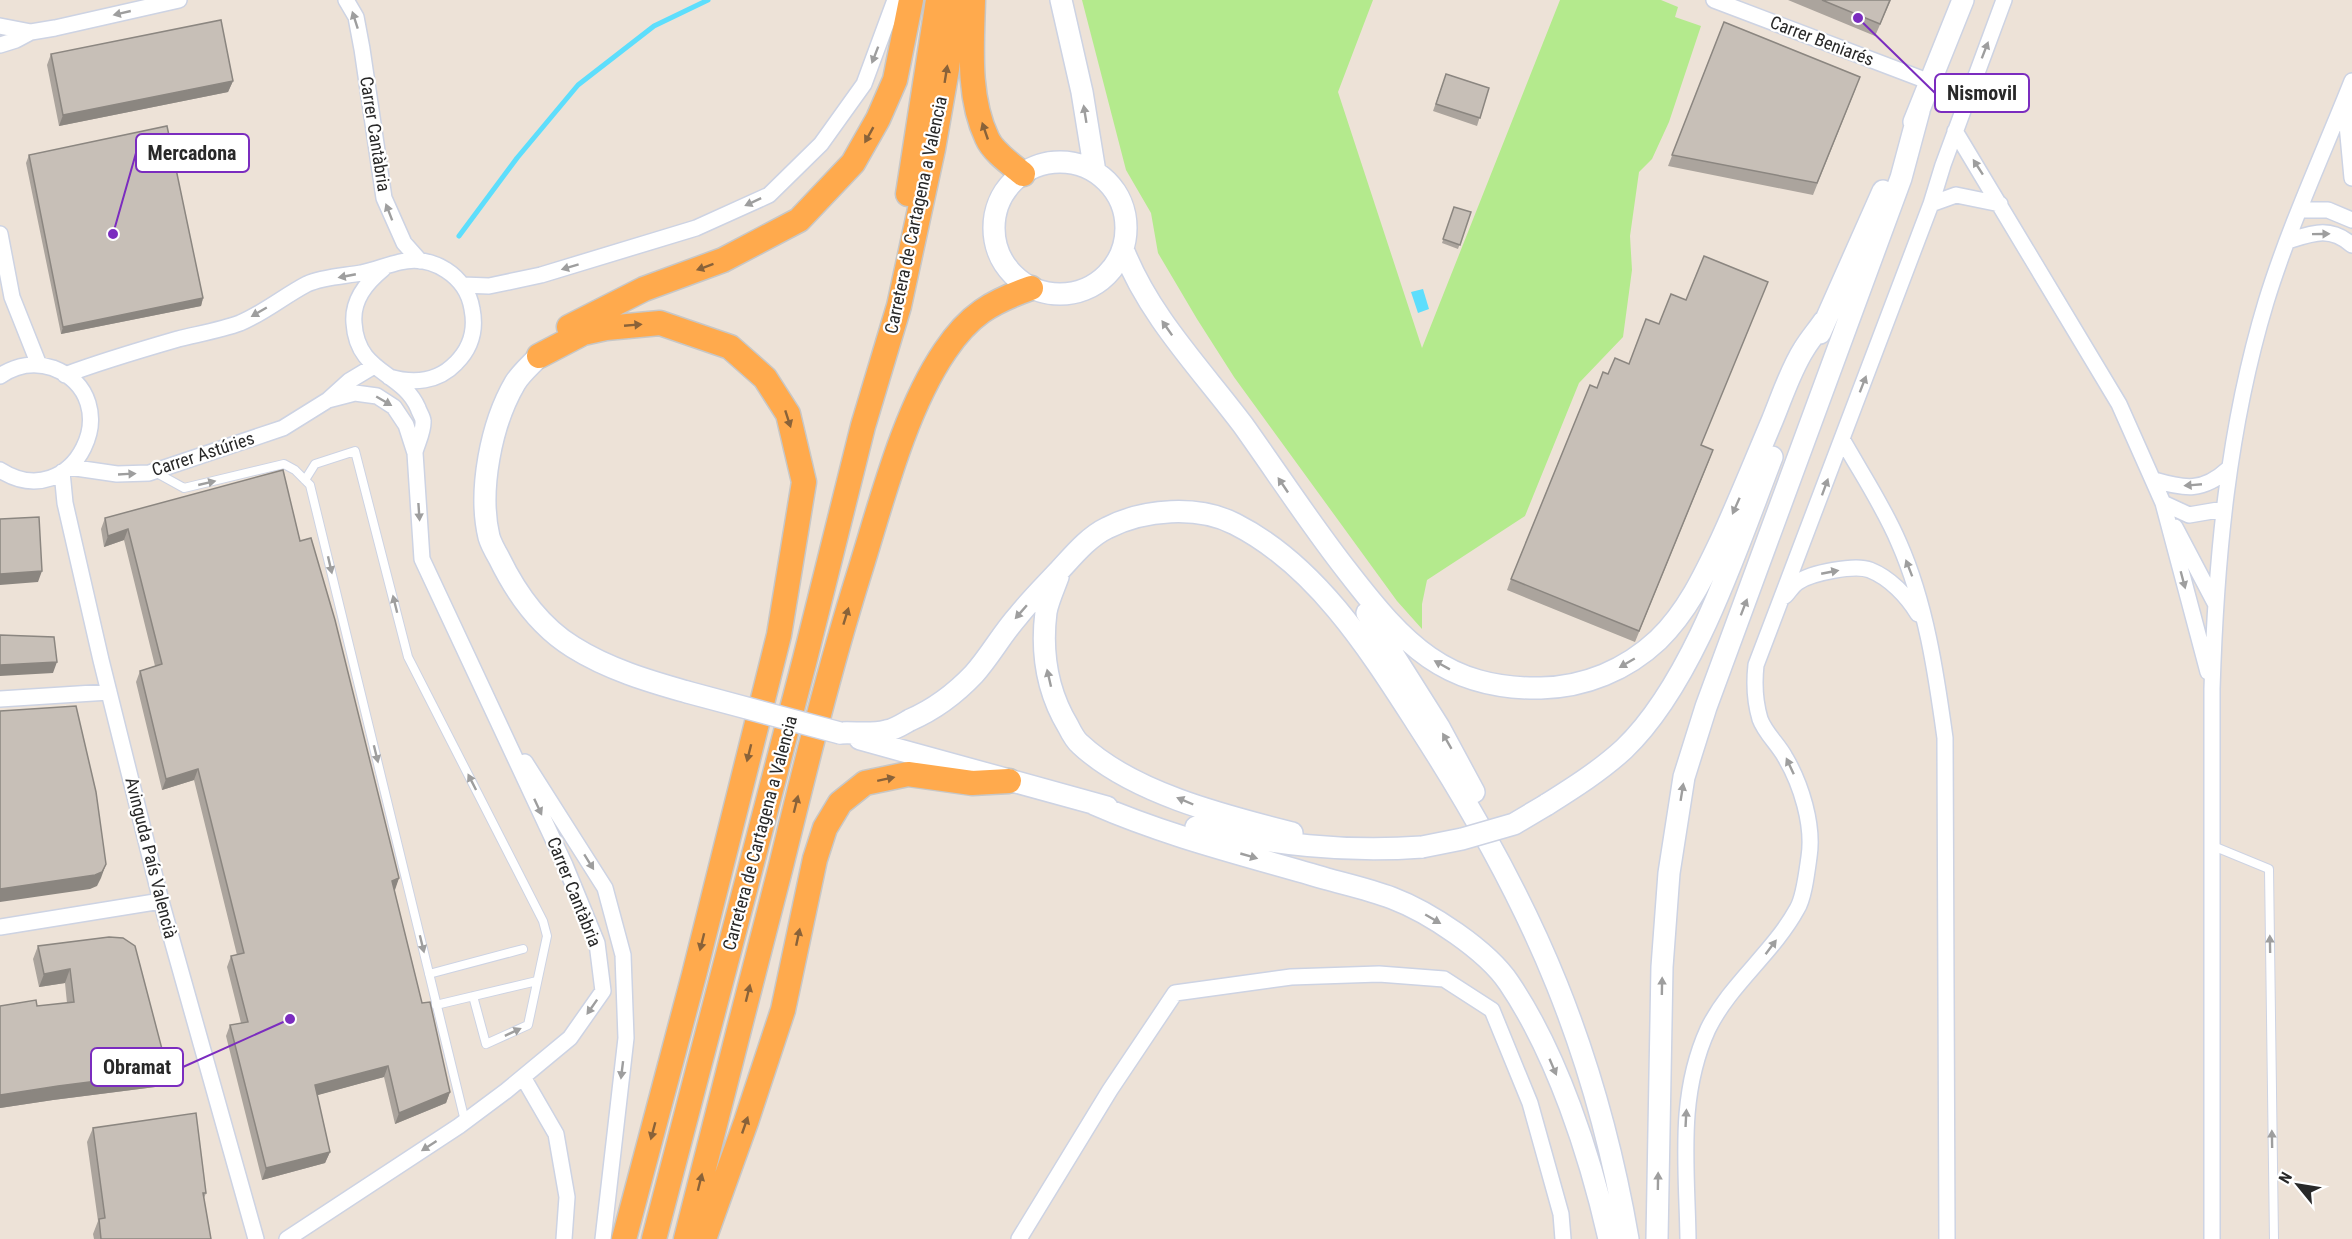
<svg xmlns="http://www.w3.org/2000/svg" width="2352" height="1239" font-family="'Roboto Condensed',sans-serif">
  <rect width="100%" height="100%" fill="#ede2d7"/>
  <path fill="#b4ea8d" d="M1082,0H1373L1338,92L1422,348L1560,0H1661L1678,7L1675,17L1701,26L1669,122L1652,159L1639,172L1630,236L1632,270L1623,337L1579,383L1525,516L1427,580L1422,604V629L1397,601L1234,377L1197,319L1158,253L1151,213L1126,170Z"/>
  <path fill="#5ddefc" d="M1423,289L1429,309L1418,313L1411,292Z"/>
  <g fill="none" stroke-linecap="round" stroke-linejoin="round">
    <path stroke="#5ddefc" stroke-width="5" d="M459,236L517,158L578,85L654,26L708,0"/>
    <g stroke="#cdd3e3" stroke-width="10">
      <path id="service" d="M155,472L184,488L284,464L295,470L310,485L465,1121
        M305,480L315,464L355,451L408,657L543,921L547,936L528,1025L486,1044L473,996
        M2213,846L2269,869L2274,1239
        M429,974L523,949
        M436,1005L537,981"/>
    </g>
    <g stroke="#cdd3e3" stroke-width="18">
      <path id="minor" d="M346,0L356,17L362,49L384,198L404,243L420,261
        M1714,0L1930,82
        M0,26L31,32L55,28L179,0
        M0,45L16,40L31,32
        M2345,103L2352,178
        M1955,131L2119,404L2163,503L2208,672
        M1931,204L1956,195L2000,204
        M2300,210H2328L2352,220
        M0,234L12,297L39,365
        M2288,241C2313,233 2330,226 2352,245
        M383,269C366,283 352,300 354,323C357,374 402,371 418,408C419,412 423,417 423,421C424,430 417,444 415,452
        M462,285L489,286L541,275L696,228L769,195L821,144L864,84L895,0
        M65,375C102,361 140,350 178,339C198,334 221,330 240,323C264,313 284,296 307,284C322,277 344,276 361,273C375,270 387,265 400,262C432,254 467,276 472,309C476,329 471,348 456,363C438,382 413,384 389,377
        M0,376C16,365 35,362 53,368C131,398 74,517 0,470
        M1842,439C1861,473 1884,507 1899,543C1926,604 1936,673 1945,738L1947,1239
        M69,467L117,474L149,473L283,428L328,400L349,381L374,366
        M62,472L65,503L101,660L161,901L256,1239
        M2154,480C2185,489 2203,492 2228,469
        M2163,503L2189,515L2224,509
        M2175,527L2215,603
        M1785,596C1789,592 1793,585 1798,582C1811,573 1855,564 1870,570C1890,578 1907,596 1918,614
        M0,699L109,692
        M525,762L605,888L623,955L626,1038L603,1239
        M0,927L161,901
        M523,1077L556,1134L567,1197L564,1239
        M287,1239L459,1126L506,1091L570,1038L603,991L597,943L565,865L422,559L415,453L406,425L394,407L377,396L355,393L328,400
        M1019,1239L1110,1090L1175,993L1291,977L1379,974L1444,979L1492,1010L1530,1103L1561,1214L1563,1239
        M1688,1239C1687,1167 1677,1097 1708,1029C1730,984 1773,953 1797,909C1804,898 1807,871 1809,857C1814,825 1801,784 1785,757C1778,744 1765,733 1760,719C1755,702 1754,683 1756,665L1931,204L1943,165L2004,0
        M2212,1239V689C2216,558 2228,428 2266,302C2289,227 2323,154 2352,81"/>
    </g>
    <g stroke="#cdd3e3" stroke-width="24">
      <path id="secondary" d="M1061,0L1082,92L1095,172
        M1914,122L1963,0
        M994 228a66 66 0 1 1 132 0a66 66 0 1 1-132 0Z
        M1123,249C1149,316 1200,368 1243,425C1278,474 1311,525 1348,572C1403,643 1445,690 1541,688C1585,687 1626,670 1658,640C1687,612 1704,576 1721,540C1739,501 1755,461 1772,421C1782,397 1790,371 1804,349C1810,339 1818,330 1824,321
        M1820,333L1883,191
        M539,356C532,364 521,373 515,383C491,424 478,491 489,537C491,544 495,551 499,558C516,593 539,626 573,647C608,669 648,681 687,692
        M1058,577C1054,588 1048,601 1046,612C1041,652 1047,691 1068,726C1071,732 1075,740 1080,744C1132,793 1225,816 1292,833
        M1367,613L1439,727L1474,792
        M840,733C854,732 872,735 886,731C894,730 903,724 910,720C933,710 956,693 974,674C990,656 1002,634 1018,616C1030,601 1045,586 1058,572C1072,557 1088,537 1107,528C1144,509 1198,505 1235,524C1316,565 1369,649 1416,722C1470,805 1520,893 1557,985C1590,1067 1613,1152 1628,1239
        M860,739L1107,807
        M1094,804C1169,837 1249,856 1327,879C1349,885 1371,890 1392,898C1429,912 1487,950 1509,983C1557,1054 1590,1155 1609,1239
        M1546,805C1573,788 1600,771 1624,749C1694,682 1737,547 1772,457
        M1196,827C1273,844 1343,853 1422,847
        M1657,1239L1662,967L1669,873L1684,777L1706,707L1901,178L1919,111"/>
    </g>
    <g stroke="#c7c7c7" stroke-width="27">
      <path id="trunk" d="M973,0C972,44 967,96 987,138C993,152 1011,164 1023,174
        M908,194L938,0
        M569,327L644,289L723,260L799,220L853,163L878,119L895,80L911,0
        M539,356L583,333L606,328L660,323L730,347L765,378L788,414L804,482L779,635L694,975L624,1239
        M654,1239L805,659L863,426L899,306L933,149L947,69L955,0
        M686,1239C717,1115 749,990 781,866C805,768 829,670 859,574C881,504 904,411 945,351C969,315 991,302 1031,288
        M704,1239L746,1122L783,1010L815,859L825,828L840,803L865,783L908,774L972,783L1009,781"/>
    </g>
    <use href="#service" stroke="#fff" stroke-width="8"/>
    <use href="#minor" stroke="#fff" stroke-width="15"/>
    <use href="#secondary" stroke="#fff" stroke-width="21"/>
    <use href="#trunk" stroke="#ffaa4d" stroke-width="24"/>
    <g stroke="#cdd3e3" stroke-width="24" stroke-linecap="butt">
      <path id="secondary-bridge" d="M687,692L840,733
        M1422,847L1462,839L1514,824L1546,805"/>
    </g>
    <use href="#secondary-bridge" stroke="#fff" stroke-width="21"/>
  </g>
  <path fill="#aba49d" d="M1788,0H1891L1875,36Z
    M1724,22L1856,88L1813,195L1668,166Z
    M51,54L233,81L228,92L59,126L47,65Z
    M1446,74L1489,88L1477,126L1433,111Z
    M29,155L203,298L201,306L61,334L26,163Z
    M1454,207L1471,212L1458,249L1442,243Z
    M1763,293L1701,445L1713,450L1709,461L1635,642L1507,590L1511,579L1597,388L1608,374L1629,364L1659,324L1686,300Z
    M105,518L300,541L399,878L394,890L422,1003L450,1092L446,1103L395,1124L384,1077L317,1095L330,1152L325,1163L262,1180L226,1036L230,1025L241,1023L227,967L231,956L237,955L194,780L162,790L136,682L140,671L155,666L124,540L104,547L101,529Z
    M109,937L168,1072L163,1086L53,1100L0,1108V1006H37L67,1003L65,983L39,987L33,959L38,946Z
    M93,1128L206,1193L204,1198L211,1239H94L93,1234L98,1221L87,1142Z"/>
  <path fill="#8b8680" d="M233,81L228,92L59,126L63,115Z
    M203,298L201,306L61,334L63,327Z
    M128,529L124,540L104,547L108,536Z
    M42,571L38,582L0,585V574Z
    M57,662L53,673L0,676V665Z
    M198,769L194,780L162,790L166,779Z
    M106,864L101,878L97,886L90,889L0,902V889Z
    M399,878L395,890L388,892L392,881Z
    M70,969L65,983L39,987L44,974Z
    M388,1066L384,1077L311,1097L315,1085Z
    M168,1072L163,1086L53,1100L0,1108V1095L58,1086Z
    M450,1092L446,1103L395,1124L399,1113Z
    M330,1152L325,1163L262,1180L266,1168Z"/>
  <path fill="#c7bfb7" stroke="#8b8680" stroke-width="1.5" d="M1822,0H1890L1880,24Z
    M221,20L233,81L63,115L51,54Z
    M1724,22L1860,77L1817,183L1672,155Z
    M1446,74L1489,88L1480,118L1436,104Z
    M167,126L203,298L63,327L29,155Z
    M1454,207L1471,212L1460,245L1443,239Z
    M1704,256L1768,282L1701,445L1713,450L1639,631L1511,579L1590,385L1597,388L1603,372L1608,374L1615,358L1629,364L1646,319L1659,324L1671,294L1686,300Z
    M283,470L300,541L311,538L335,620L399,878L392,881L422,1003L430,1002L450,1092L399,1113L388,1066L315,1085L330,1152L266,1168L230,1025L248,1022L231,956L244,953L198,769L166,779L140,671L162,664L128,529L108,536L105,518Z
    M39,517L42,571L0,574V519Z
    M0,635L54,637L57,662L0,665Z
    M76,706L96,792L106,864L102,872L95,875L0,889V711Z
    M109,937L123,938L135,946L168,1072L58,1086L0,1095V1006L36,1000L37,1006L74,1002L70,969L44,974L38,946Z
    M196,1113L206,1193H203L211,1239H101L99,1219L105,1218L93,1128Z"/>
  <defs><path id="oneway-solid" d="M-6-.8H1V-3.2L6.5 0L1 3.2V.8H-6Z" transform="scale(1.5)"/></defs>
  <g fill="#9e9e9e">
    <use href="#oneway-solid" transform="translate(122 13) rotate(167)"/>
    <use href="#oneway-solid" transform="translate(355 20) rotate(-108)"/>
    <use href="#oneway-solid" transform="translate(1985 50) rotate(-69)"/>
    <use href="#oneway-solid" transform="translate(875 55) rotate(111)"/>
    <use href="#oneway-solid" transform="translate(1085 114) rotate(-99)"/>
    <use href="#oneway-solid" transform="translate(1978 167) rotate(-123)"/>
    <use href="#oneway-solid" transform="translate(753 202) rotate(155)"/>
    <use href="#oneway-solid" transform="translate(389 212) rotate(-111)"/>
    <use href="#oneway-solid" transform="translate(2321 234) rotate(-1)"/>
    <use href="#oneway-solid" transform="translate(570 267) rotate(163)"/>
    <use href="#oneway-solid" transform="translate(347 276) rotate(169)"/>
    <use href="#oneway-solid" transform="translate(259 312) rotate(150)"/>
    <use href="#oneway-solid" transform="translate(1167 328) rotate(-125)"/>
    <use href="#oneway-solid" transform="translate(1863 384) rotate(-69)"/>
    <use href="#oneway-solid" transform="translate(384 401) rotate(30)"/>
    <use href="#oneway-solid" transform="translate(127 474) rotate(-3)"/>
    <use href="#oneway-solid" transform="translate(207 483) rotate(-13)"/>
    <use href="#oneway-solid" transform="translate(1283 485) rotate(-124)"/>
    <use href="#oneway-solid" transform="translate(2193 485) rotate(175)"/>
    <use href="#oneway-solid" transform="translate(1825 487) rotate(-70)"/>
    <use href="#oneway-solid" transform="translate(1736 506) rotate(114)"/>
    <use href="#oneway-solid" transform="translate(419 512) rotate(86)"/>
    <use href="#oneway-solid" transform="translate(330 565) rotate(77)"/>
    <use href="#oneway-solid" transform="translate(1909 568) rotate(-111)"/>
    <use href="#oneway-solid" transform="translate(1830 572) rotate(-11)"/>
    <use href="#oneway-solid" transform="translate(2183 580) rotate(75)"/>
    <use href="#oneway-solid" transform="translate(395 604) rotate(-104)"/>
    <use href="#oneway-solid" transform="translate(1744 607) rotate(-69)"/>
    <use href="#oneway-solid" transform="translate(1021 612) rotate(131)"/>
    <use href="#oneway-solid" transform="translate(1627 663) rotate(150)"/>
    <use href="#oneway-solid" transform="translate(1442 665) rotate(-151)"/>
    <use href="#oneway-solid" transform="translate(1049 678) rotate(-103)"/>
    <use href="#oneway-solid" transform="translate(1447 741) rotate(-120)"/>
    <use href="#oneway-solid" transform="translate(376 754) rotate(76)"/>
    <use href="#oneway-solid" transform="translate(1790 766) rotate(-115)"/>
    <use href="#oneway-solid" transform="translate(472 782) rotate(-117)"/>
    <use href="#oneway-solid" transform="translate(1682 792) rotate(-81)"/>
    <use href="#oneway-solid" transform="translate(1185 801) rotate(-157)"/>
    <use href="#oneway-solid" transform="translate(538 807) rotate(65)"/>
    <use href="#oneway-solid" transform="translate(1249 856) rotate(16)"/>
    <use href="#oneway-solid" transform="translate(589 862) rotate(58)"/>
    <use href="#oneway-solid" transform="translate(1433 919) rotate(30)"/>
    <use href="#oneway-solid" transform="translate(422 944) rotate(76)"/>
    <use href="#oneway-solid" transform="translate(2270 944) rotate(-91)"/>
    <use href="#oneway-solid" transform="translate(1771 947) rotate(-53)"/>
    <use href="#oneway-solid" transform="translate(1662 986) rotate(-89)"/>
    <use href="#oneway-solid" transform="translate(592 1007) rotate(125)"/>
    <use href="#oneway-solid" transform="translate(513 1032) rotate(-25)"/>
    <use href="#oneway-solid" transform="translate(1553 1067) rotate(67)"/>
    <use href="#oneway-solid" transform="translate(622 1070) rotate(97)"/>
    <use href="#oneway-solid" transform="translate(1686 1118) rotate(-87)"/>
    <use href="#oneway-solid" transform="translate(2272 1139) rotate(-91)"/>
    <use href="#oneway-solid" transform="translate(429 1146) rotate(147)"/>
    <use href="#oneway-solid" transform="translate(1658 1181) rotate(-89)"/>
  </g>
  <g fill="#896239">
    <use href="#oneway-solid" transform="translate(946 74) rotate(-81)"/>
    <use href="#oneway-solid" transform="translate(985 131) rotate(-109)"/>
    <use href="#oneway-solid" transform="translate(869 135) rotate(119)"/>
    <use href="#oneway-solid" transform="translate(705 267) rotate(160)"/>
    <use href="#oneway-solid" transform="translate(633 325) rotate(-5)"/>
    <use href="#oneway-solid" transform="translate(788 419) rotate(72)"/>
    <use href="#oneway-solid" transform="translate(846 616) rotate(-73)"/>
    <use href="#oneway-solid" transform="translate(749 753) rotate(104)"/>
    <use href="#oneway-solid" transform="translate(886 779) rotate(-12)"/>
    <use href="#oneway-solid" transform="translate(796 804) rotate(-76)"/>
    <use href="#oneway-solid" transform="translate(798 937) rotate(-78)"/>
    <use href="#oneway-solid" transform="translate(702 942) rotate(104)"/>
    <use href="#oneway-solid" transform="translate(748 993) rotate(-76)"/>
    <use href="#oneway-solid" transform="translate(745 1125) rotate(-71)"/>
    <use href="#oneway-solid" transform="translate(653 1131) rotate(105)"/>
    <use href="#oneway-solid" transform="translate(700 1182) rotate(-76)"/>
  </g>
  <g text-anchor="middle" stroke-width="4.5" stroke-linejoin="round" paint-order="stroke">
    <g font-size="18" fill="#282828" stroke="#fff">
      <text transform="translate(1822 41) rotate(21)" y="6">Carrer Beniarés</text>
      <text transform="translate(375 134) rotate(81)" y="6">Carrer Cantàbria</text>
      <text transform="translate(916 215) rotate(-78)" y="6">Carretera de Cartagena a Valencia</text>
      <text transform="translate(203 454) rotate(-18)" y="6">Carrer Astúries</text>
      <text transform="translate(760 833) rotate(-75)" y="6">Carretera de Cartagena a Valencia</text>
      <text transform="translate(151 858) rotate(76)" y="6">Avinguda País Valencià</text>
      <text transform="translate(574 892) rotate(68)" y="6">Carrer Cantàbria</text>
    </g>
  </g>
  <path fill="none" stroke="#7b2cbf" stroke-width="2" d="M1858 18L1935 93M113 234L136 153M290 1019L183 1067"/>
  <g fill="#7b2cbf" stroke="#fff" stroke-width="2">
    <circle cx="1858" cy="18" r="6"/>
    <circle cx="113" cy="234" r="6"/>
    <circle cx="290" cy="1019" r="6"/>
  </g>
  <g fill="#fff" stroke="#7b2cbf" stroke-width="2">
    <rect x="1935" y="74" width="94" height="38" rx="6"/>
    <rect x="136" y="134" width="113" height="38" rx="6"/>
    <rect x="91" y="1048" width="92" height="38" rx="6"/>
  </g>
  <g font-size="20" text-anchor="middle" font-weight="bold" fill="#282828">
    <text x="1982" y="100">Nismovil</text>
    <text x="192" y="160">Mercadona</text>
    <text x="137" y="1074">Obramat</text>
  </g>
  <g transform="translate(2298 1185) rotate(300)" stroke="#ffffff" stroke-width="4.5" paint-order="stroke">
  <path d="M0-4.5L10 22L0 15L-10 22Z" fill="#282828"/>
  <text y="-9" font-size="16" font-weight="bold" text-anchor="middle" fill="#282828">N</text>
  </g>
</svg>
